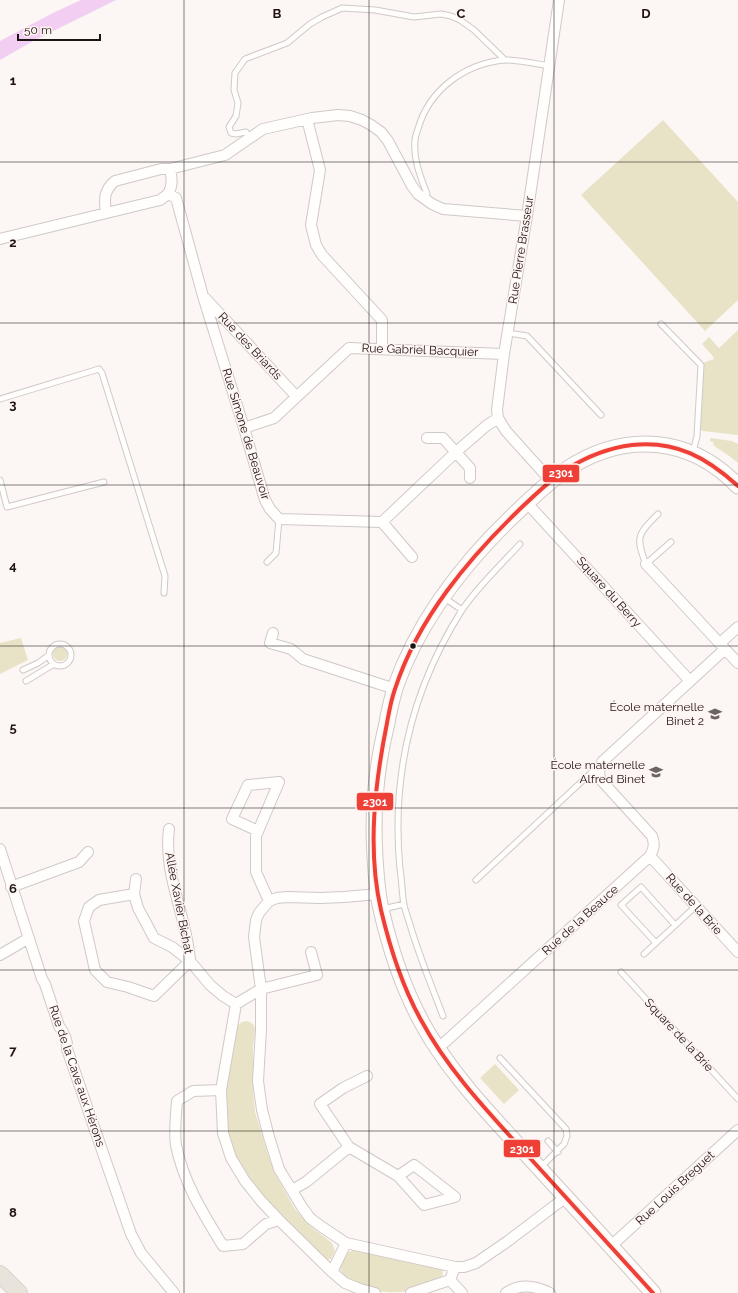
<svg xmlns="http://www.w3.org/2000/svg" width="738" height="1293" font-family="Raleway,sans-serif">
  <rect width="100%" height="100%" fill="#fcf6f4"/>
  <path fill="#e8e3c6" d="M663,120L738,202V300L705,331L581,195Z
    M738,330V435L703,431L700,429V424L703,363L714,359L712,355L702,344L709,337L719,348Z
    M710,438L732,441L738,444V463L728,455L714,446L713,442L710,441Z
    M21,638L28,660L0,674V643Z
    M53 654a7 7 0 1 1 14 0a7 7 0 1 1-14 0Z
    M247,1021L250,1022L254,1025L255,1030L253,1047V1090L255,1112L268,1155L275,1174L295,1209L310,1226L332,1243L335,1251L331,1259L327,1260L280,1218L241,1170L230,1148L225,1122L227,1078L235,1028L242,1022Z
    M495,1064L519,1090L504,1104L480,1078Z
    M358,1249L442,1268L443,1274C438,1282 432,1283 423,1287C411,1291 398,1293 386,1292C372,1290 333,1281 341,1261C344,1253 350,1251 358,1249Z"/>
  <path fill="#f2cef2" d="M81,0H116L33,41L0,60V41L55,12Z"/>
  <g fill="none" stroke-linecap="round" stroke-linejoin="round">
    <g stroke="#cfc9c7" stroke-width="7">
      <path id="lane" d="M250,138L246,132L236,134L231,133L229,127L236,116L238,103L234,90L235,73L245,59L287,43L310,24L322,17L342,8L375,10L414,17L441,14L451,16L460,20L474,30L505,60
        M424,199L427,194C421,178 413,159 415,141C415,137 417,132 418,129C429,90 464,64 504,60C515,59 537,64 549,66
        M661,324L701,365L697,436L693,452
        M508,333L527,336L601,415
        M0,399L99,369L102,373L165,576L164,593
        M0,480L7,507L104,482
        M658,514C638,534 635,537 646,564L671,542
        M267,562L276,553L279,519
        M443,597L462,610
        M49 655a11 11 0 1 1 22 0a11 11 0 1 1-22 0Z
        M23,670L38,663L49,655
        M26,681L54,664
        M476,880L593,771L599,769
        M383,909L404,904
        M656,943L621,905L641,887L675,925
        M644,954L696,906
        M621,972L738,1099
        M443,1016C432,987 420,958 411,928C409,921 406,913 404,905C402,894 402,881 400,869C391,775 411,690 462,610C478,586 500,566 520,544
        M500,1058L566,1129L567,1136L564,1144L540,1168
        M548,1141L558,1152"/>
    </g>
    <g stroke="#cfc9c7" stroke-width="12">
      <path id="street" d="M307,119L320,170L311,225L316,245L322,255L382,320V348
        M170,169C172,179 173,185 168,194L176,198L203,296L244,428L265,500L270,509L279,519L382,522L456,452L486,426L498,418
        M106,212C104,199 104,190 115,181L161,169H170L225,155L263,129L312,118L338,115L350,116L362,120L371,125L381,132L388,141L412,186L418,194L432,204L443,209L527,216
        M0,239L160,200L168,194
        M205,298L296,396
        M244,428L274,418L349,348L504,354
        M427,438H443L470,468V478
        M551,481L506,431L498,418L497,410L504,354L527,216L559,0
        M527,503L690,681
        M382,522L412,557
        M646,564L738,663
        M273,633L270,643L291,649L303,659L395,689
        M720,643L738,627
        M169,829C163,875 187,916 190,961
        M258,831L232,819L248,785L279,782L256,836V872L269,901
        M0,849L42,979L45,984L59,1026C64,1032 68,1042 67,1049L131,1234L141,1253L174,1293
        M650,856L738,952
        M11,887L79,862L88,852
        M134,894L136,879
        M378,894L344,897L320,898L287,897L277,898L269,901L259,913L256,920L254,937L261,989V1030L258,1081L262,1110L269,1137L279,1169L302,1207L310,1218L322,1227L346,1243L455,1267H464L476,1263L508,1241L566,1197
        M311,952L317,975L261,989L236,1004L221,1090L223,1133L231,1158L245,1181L261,1201L279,1220L332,1272L345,1283L360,1289L375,1293
        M0,955L29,938
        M190,961L154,996L128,987L107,982L95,970L84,921L89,907L99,900L134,894L138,908L154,938L172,947L190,961L210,985L223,996L236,1004
        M437,1047L444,1043L650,856C654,849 655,844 652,836L601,780C598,773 599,769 602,762L725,649
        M367,1076L343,1088L320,1104L349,1147L398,1176L424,1205L455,1197L414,1165L398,1176
        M221,1090L193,1091L177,1101C176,1114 174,1133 176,1145C183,1182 204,1215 223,1246L243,1244L266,1224L279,1220
        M292,1190L306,1182L349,1147
        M611,1246L738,1130
        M332,1272L346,1243
        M450,1280L462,1293
        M411,1293L450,1280L455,1267
        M506,1293C520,1283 536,1286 550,1293"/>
    </g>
    <g stroke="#cfc9c7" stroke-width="17">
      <path id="secondary" d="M653,1293C612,1247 571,1203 530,1158C494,1119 457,1081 429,1035C406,997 391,953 381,909C377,892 376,874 375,857C372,811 376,767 387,723C389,711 392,699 395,688C419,619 466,560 518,511C534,496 549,481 567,469C625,431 690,436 738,486"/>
    </g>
    <g stroke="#d5d2d0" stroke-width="18">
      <path id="primary" d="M0,1274L19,1293"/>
    </g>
    <use href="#lane" stroke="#fffefd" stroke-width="5"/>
    <use href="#street" stroke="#fffefd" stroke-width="10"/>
    <use href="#secondary" stroke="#fffefd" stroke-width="15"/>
    <use href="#primary" stroke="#eae3db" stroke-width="16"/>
    <g stroke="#fff4f1" stroke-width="7">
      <path id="bus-1" d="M653,1293C612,1248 571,1203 530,1158C491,1115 449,1072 421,1020C402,986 390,948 381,910C367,849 375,783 387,723C389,712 391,700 395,689C418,618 469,558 522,507C536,494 550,480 567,469C586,457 609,448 632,445C676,440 707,458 738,486"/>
    </g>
    <use href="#bus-1" stroke="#ef4038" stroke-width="4"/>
  </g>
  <path fill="none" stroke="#1b1513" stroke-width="1" stroke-opacity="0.55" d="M184,0V1293M369,0V1293M554,0V1293M0,162H738M0,323H738M0,485H738M0,646H738M0,808H738M0,970H738M0,1131H738"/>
  <defs>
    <g id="school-bare" transform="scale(1.08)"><path d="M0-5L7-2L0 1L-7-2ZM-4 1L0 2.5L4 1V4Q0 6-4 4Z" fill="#6a6462" stroke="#fff4f1" stroke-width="2.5" paint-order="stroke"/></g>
  </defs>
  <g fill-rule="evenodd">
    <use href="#school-bare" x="715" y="714"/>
    <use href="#school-bare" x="656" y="772"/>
  </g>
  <circle fill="#1b1513" stroke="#fff4f1" stroke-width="1.5" cx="413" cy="646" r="3.5"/>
  <g text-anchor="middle" stroke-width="3" stroke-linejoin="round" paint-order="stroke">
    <g font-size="12" fill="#1b1513" stroke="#fff4f1">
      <text transform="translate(521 250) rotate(-81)" y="4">Rue Pierre Brasseur</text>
      <text transform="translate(250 346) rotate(47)" y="4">Rue des Briards</text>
      <text transform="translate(420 350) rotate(2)" y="4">Rue Gabriel Bacquier</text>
      <text transform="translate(246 434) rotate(73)" y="4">Rue Simone de Beauvoir</text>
      <text transform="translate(609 592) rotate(48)" y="4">Square du Berry</text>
      <text transform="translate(179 903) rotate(79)" y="4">Allée Xavier Bichat</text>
      <text transform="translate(694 904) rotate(48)" y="4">Rue de la Brie</text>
      <text transform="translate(580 920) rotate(-42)" y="4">Rue de la Beauce</text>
      <text transform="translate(679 1035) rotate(47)" y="4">Square de la Brie</text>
      <text transform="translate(77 1076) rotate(71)" y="4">Rue de la Cave aux Hérons</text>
      <text transform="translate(675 1188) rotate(-43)" y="4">Rue Louis Breguet</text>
    </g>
    <g font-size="12" fill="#1b1513" stroke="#fff4f1" text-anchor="end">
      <text x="704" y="711">École maternelle<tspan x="704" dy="14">Binet 2</tspan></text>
      <text x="645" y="769">École maternelle<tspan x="645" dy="14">Alfred Binet</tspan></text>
    </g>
  </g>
  <g font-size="13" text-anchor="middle" font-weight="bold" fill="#1b1513" stroke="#fff4f1" stroke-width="3" stroke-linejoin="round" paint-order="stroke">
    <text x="277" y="18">B</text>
    <text x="461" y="18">C</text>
    <text x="646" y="18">D</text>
    <text x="13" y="85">1</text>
    <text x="13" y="247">2</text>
    <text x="13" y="409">3</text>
    <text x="13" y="570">4</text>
    <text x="13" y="732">5</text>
    <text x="13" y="893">6</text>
    <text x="13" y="1055">7</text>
    <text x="13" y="1217">8</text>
  </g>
  <g stroke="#fff4f1" stroke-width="1.5">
    <rect x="542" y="464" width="38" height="19" rx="4" fill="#ef4038"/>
    <rect x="356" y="792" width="38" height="19" rx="4" fill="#ef4038"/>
    <rect x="503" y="1139" width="38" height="19" rx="4" fill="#ef4038"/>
  </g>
  <g font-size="11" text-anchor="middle" font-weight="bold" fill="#fff">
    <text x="561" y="477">2301</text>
    <text x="375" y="806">2301</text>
    <text x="522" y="1153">2301</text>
  </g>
  <path d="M18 34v6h82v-6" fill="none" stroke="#1b1513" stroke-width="2"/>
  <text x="24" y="34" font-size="12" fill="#1b1513" stroke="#fff4f1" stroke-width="3" paint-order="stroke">50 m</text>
</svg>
